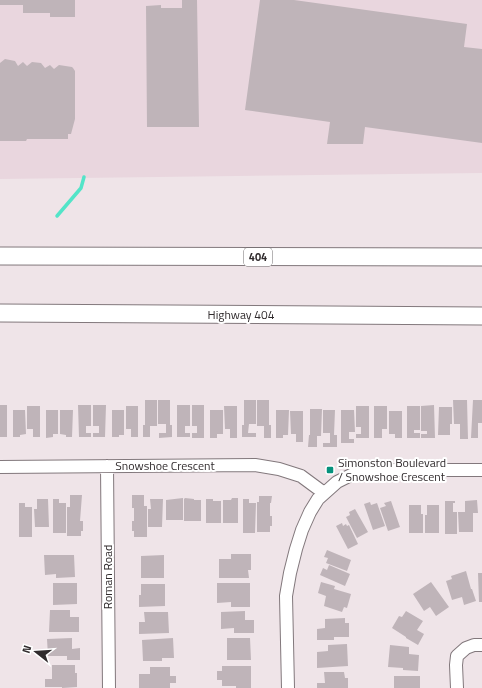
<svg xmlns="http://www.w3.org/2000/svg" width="482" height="688" font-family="'Titillium Web',sans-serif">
  <rect width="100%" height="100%" fill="#efe4e8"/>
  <path fill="#e9d6de" d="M0,0H482V173L0,179Z"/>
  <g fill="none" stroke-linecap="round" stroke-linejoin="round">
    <path stroke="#53e4c8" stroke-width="3.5" d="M57,216L81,188L84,177"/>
  </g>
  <path fill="#bfb4b9" d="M0,0H75V17H50V13H23V5H0Z
    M182,0H197L199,127H147L146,6L161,5V8H182Z
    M260,0H294L467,24L464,47L482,49V143L365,127L363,144H327L330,122L245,110Z
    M5,59L15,61L18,66L23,62L27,66L32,62L41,63L45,68L50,65L54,69L59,65L72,67L73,68L75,71V119L71,134H68V139H27L26,141H0V63Z
    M145,400H157V426H150V437H143V425H145Z
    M158,400H170V425H172V437L159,438V433H166V424H158Z
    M244,400H256V424H249L248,433H256V437H242V425H244Z
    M257,400H269V425H271V438H264V426H257Z
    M453,400H467L468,439H460V424H454Z
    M473,400H482V423H478V438H471Z
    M0,405H7V437H0Z
    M78,405H91V426H86V433H91V437H79Z
    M93,405H106L105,437H93V433H99V426H93Z
    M177,405H190V426H185V433H190V437H177Z
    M192,405H204V438H192V433H197V426H192Z
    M434,405L435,438H421V434H427V431H421V406Z
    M27,406H40V437H33V429H27Z
    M126,406H138V437H131V429H126Z
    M224,406H237V438H230V429H225Z
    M356,406H369V438H356V434H361V427H356Z
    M374,406H387V429H382V438H374Z
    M407,406H420V430H414V433H420V438H407Z
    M439,407H452V424H450V435H438Z
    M310,409H322L321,436H317V447H308L309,435H310Z
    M13,410H25L26,434L20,435V437H13Z
    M46,410H58V434H53V437L46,438Z
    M60,410H73L72,437H66V435L60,434Z
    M112,410H124V435H119V437H112Z
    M210,410H223V434H217V438H210Z
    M276,410H289L288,435H283V438H276Z
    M323,410H335L334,435H337V447H323V443H330V433H323Z
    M341,410H354L355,432H349V439H354V443H341Z
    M290,411H303V442H296V434H291Z
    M389,411H402V438H395V434H389Z
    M70,495H82L80,521H83V531H81V536H67V507H70Z
    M132,495H144V506H147V537H134V531H132V521H134V508H132Z
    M259,496H272L271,503H270V516H272V526H270V532H257V502H259Z
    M183,498V520H166V500Z
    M185,498L194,499V500H201V521H184V499Z
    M232,498H238V523H223V500H231Z
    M37,499H48L49,527H35L34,509H37Z
    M53,499H59V503H66V533H53Z
    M150,499H163L162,527H148V509H151Z
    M206,499H213V501H221V523H206Z
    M243,499H249V503H256L255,533H243Z
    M477,500L478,513H473V532H459L458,512H465V501Z
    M391,501L400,527L388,531L380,508L386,506L384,503Z
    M445,501H455V503H453V512H457V534H445Z
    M370,502L371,505L377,503L385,526L373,530L364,504Z
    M19,503H25V507H32V537H19Z
    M409,505H421V514H423V533H409Z
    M427,505H439V533H425V515H427Z
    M355,509L368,532L357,538L346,517L350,515L349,512Z
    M342,523L343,526L346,524L347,526L349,525L358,544L348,549L336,526Z
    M327,550L351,560L347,571L326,563L328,558L324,557Z
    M231,554H251V570H248L249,578H219V559H231Z
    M44,555H74L75,577L56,578V574L45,575Z
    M164,555V578H141V556Z
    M329,565L350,574L345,586L320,575L323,568L327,570Z
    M466,571L471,589H472L476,601L464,605L462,597L452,600L446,581L452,579L451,576Z
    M478,573H482V602H479Z
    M321,582L335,586L334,589L351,594L347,608L344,607L342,612L324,606L326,596L318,593Z
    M431,582L449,607L436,616L430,607L424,611L413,594Z
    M53,583H77V604L53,605Z
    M217,583H250V607H231V602L217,603Z
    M141,584H165V606L139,607V595H141Z
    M50,610H70V617H79V632H49Z
    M245,611V620H254V633H234V628L221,629V612Z
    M406,611L423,621L417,630L424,634L418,645L406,638V637L392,628L399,616L402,617Z
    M144,612H168L169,633L139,634V622H145Z
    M345,618V623H349V637H334V640H317V629L325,628V619Z
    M72,638V649L80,648V660H67V656H48L47,639Z
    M173,638L174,658H162V661H143L142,640Z
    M227,638H250L251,660H227Z
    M347,644L348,666L317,668V652L328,651V645Z
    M390,645L409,647V654L419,655L418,671L403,670V668L388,667Z
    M52,665H75V673H77V687L62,688V687H45V679H52Z
    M222,666H251V688H236V686H222V680H217V671H222Z
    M150,667H170V676H176V683H170V688H139V674H150Z
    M324,672H344L345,678H348V688H317V683H325Z
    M394,676H420V688H394Z"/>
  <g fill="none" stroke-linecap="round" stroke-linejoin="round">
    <g stroke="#82787c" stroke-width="14">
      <path id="minor" d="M107,466L109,688
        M0,467L255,465L279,469L301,476L324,493
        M288,688L286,596L290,573L296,549L302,530L310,512L318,499L337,482L357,472L396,470H482
        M457,688L456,665L457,656L466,648L474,645H482"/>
    </g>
    <g stroke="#82787c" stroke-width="19">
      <path id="highway" d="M0,256L482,257
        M0,313L482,316"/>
    </g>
    <use href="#minor" stroke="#fff" stroke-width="12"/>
    <use href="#highway" stroke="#fff" stroke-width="17"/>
  </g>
  <rect fill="#06927d" stroke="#fff" stroke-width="1.5" x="326" y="466" width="8" height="8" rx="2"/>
  <g text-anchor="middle" stroke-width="4" stroke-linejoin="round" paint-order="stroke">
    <rect fill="#fff" stroke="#6e6b6c" stroke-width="1" x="244" y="248" width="28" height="18" rx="3"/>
    <g font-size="11" font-weight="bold" fill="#302b2d">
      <text x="258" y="261">404</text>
    </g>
    <g font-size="12" fill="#302b2d" stroke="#fff">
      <text x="241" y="319">Highway 404</text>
      <text x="165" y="470">Snowshoe Crescent</text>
      <text transform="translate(108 577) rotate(-90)" y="4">Roman Road</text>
    </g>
    <g font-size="12" fill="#302b2d" stroke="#fff" text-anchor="start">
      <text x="338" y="467">Simonston Boulevard<tspan x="338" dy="14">/ Snowshoe Crescent</tspan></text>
    </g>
  </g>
  <g transform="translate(36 652) rotate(287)" stroke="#ffffff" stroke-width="3" paint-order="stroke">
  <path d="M0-3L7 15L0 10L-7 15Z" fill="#302b2d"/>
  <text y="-6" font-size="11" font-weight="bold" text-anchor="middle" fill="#302b2d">N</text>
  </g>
</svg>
